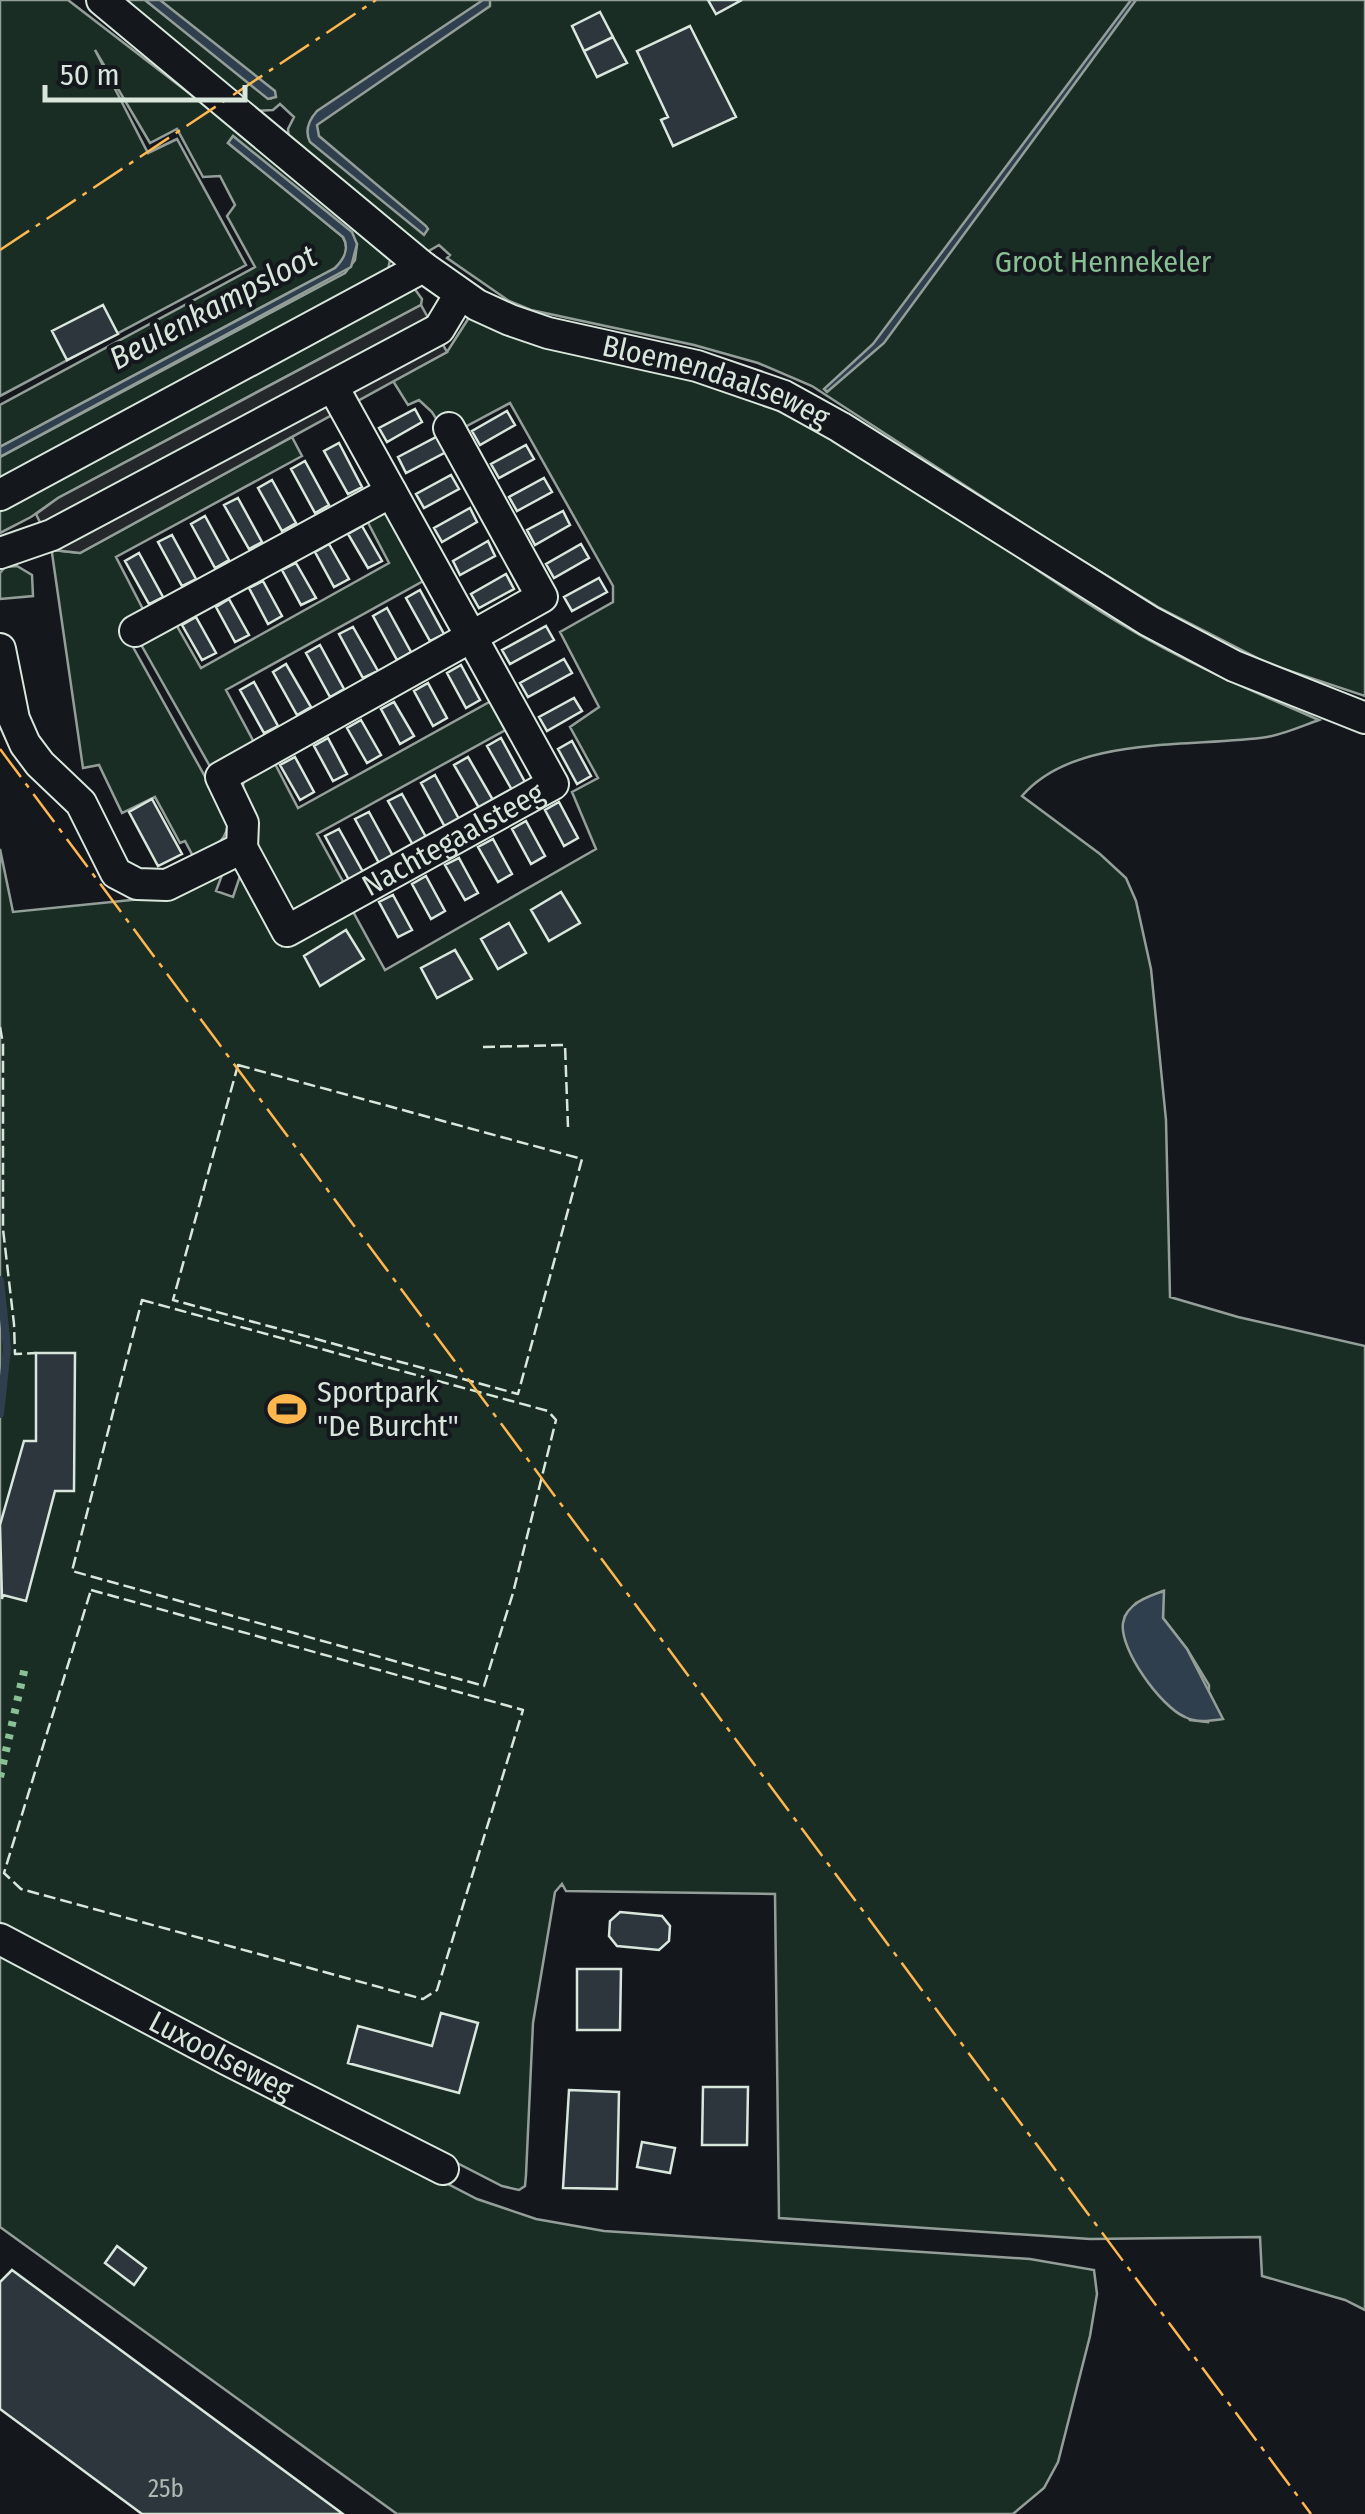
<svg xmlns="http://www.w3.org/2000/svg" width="1365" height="2514" font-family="'Fira Sans Condensed',sans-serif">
  <rect width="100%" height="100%" fill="#14181c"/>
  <path fill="#1a2d24" stroke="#939e99" stroke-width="2.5" fill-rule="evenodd" d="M0,0H68L237,130L390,260L387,274L0,484V457L345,273L355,260L357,244L233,136L228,143L343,237C350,249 344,260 335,268L0,447V405L255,267L227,216L235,205L220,176L203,177L177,129L150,143L95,50L148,153L177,139L246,265L0,396Z
    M118,0H145L272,99L160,0H1365V696L1269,664L1158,607L1044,537L812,386L758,363L694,345L531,310L509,301L447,258L450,255L439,245L427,252L289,141L288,129L294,117L280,104L273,110L254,111Z
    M414,288L422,299L421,305L58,498L31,517L0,533V506Z
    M470,316C577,345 686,369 788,415C907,470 1009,557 1121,624C1184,662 1252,691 1319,720C1302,726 1285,734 1267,737C1193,748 1075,734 1022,796L1100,854L1126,878L1136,901L1151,969L1166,1120L1170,1297L1238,1317L1365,1346V2310L1345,2300L1262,2276L1260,2237L1090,2239L779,2218L775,1894L566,1891L562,1884L555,1892L533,2023L526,2175L525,2186L519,2190L502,2186L0,1928V849L13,912L151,898L225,867L216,891L233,897L241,873L282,946L351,908L385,970L596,849L572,792L598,778L570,727L599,707L560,632L613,602V586L510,403L463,428H442L432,412L419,400L408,405L393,381L447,352ZM1163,1591V1618L1187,1649L1209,1685L1208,1722L1190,1720L1125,1616L1136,1603Z
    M292,437L302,456L116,557L146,615L123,629L228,818C229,842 213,847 194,858L185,841L180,843L155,797L122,813L99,765L83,768L52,553L53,550L80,553Z
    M380,512L386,513L425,580L226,690L256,746L212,770L139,641L174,621L201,668L389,563L364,515Z
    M17,566L32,575L33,596L0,599V573L5,567Z
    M493,700L509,728L317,834L347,889L295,911C272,896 234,800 245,775L272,758L298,808Z
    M0,1951L477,2199L536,2219L604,2231L1030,2259L1094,2270L1097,2294L1090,2336L1058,2462L1044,2488L1013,2514H397L0,2227Z"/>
  <path fill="#24282b" stroke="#939e99" stroke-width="2.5" d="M421,305L447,352L80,553L53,550L36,514L58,498Z"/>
  <path fill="#2f3f4d" stroke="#939e99" stroke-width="2.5" d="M145,0H160L275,91L276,97L268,99Z
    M483,0H490V6L317,125L319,136L426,226L428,229L424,235L310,142C304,130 309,120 317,111Z
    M1131,0H1136L884,343L827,392L824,389L873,344Z
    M233,136L352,232L357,244L351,267L0,457V447L335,268C344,259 350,249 343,237L228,143Z
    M1164,1591L1163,1618L1187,1649L1223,1719C1209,1721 1197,1723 1185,1717C1161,1707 1119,1649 1123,1623C1126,1604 1148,1596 1164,1591Z"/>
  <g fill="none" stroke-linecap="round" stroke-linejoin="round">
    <path stroke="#2f3f4d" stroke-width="8" d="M0,1280L7,1348L0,1414"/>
  </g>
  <path fill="#2c363c" stroke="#d8e6dc" stroke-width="2.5" d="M708,0H742L716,14Z
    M600,12L613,37L584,51L572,26Z
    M690,26L736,117L673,146L661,120L668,117L637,51Z
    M613,37L627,63L597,77L584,51Z
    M103,305L118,334L67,360L52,331Z
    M415,409L422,422L387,442L379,428Z
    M507,411L515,425L480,445L472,431Z
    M440,435L448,451L406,473L398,457Z
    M339,443L362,487L348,494L324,451Z
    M526,445L534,459L499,478L491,464Z
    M305,461L329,505L315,513L291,469Z
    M451,475L459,489L424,508L416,494Z
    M544,478L552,492L517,511L509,497Z
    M272,480L296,523L282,531L258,488Z
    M238,498L262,542L249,549L224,505Z
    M470,508L477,522L442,542L434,528Z
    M563,511L570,525L535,545L527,530Z
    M205,516L229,560L215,568L191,524Z
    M362,526L382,561L368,568L348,534Z
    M172,535L196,579L182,586L158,542Z
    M488,541L495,556L460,575L453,561Z
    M329,544L349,579L334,587L315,552Z
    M581,544L589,558L554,578L546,564Z
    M139,553L163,597L149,604L125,561Z
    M296,563L316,598L301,605L282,570Z
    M506,574L514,589L479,608L471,594Z
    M599,578L607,592L572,611L564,597Z
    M263,581L282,616L268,624L249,588Z
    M420,590L444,634L430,641L406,598Z
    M229,599L249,635L235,642L216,607Z
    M387,608L411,652L397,660L373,616Z
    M196,617L216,653L202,660L182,625Z
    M546,626L554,640L510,664L502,650Z
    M353,627L378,671L363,678L339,634Z
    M320,645L344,689L330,697L306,653Z
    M564,659L572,673L528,697L520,683Z
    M286,664L311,707L297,715L273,672Z
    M461,665L480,700L466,708L447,673Z
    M254,682L278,726L264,733L240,690Z
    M428,683L447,718L433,726L414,691Z
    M574,698L582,711L547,731L539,717Z
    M394,702L414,736L400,744L381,709Z
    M361,720L381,755L367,763L347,728Z
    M328,738L347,774L333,781L314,746Z
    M501,738L525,782L512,790L487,746Z
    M572,741L591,776L577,784L558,749Z
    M295,757L314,792L300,800L280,765Z
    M468,757L493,800L479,808L454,765Z
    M435,775L459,819L445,827L421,783Z
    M402,794L426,837L413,845L388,801Z
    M152,799L182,854L158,866L129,812Z
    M559,802L578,838L564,846L545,810Z
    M369,812L393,856L379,863L355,819Z
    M526,821L545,856L531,864L512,829Z
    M339,829L363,872L349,880L325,836Z
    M493,839L512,874L498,882L478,847Z
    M459,858L478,893L465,900L445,865Z
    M426,876L445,911L431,919L412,884Z
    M561,892L580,923L549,941L531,910Z
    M393,895L412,930L398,937L379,902Z
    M509,923L526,953L498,969L481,939Z
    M346,930L364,959L320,986L304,956Z
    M455,950L472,979L437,998L421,968Z
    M36,1353H75L74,1491H55L26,1601L3,1595L2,1599L0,1525L24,1441H36Z
    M620,1912L662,1916L670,1926L669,1941L659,1950L617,1946L609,1936L610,1921Z
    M577,1969H621L620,2030H577Z
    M441,2013L478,2023L459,2093L348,2063L358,2026L432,2046Z
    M703,2087H748L747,2145H702Z
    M569,2090L619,2092L617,2189L563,2188Z
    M642,2142L675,2148L670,2173L637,2167Z
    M117,2246L146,2268L134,2285L105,2263Z
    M12,2270L343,2514H142L0,2409V2282Z"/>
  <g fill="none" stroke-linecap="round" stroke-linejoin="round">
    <g stroke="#d8e6dc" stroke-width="34">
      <g id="minor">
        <path id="s1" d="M102,0L423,267L477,305L510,320L548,333L697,366L784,396L840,427L1149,621L1234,666L1365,718"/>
        <path d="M0,495L423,267"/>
        <path d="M0,553L52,535L439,329L460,294"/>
        <path d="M135,631L391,492"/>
        <path id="s2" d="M0,649L14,719L25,744L40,764L81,803L116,873L137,884L167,885L242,848L287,931L553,784L333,387"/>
        <path d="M242,848L243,823L221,777L542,597L449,428"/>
        <path id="s3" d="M0,1939L226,2059L443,2169"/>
      </g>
    </g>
    <use href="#minor" stroke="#14181c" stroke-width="30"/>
    <path stroke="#8ac095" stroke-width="8" stroke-dasharray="5 8" stroke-linecap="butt" d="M0,1777L25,1667"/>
    <path stroke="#d8e6dc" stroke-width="2.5" stroke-dasharray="12 5" stroke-linecap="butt" d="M0,1027L3,1044V1229L14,1324L15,1354L36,1353
      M483,1047L565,1045L568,1127
      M238,1065L582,1159L518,1394L173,1300Z
      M142,1300L548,1411L556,1420L513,1593L484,1686L72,1571Z
      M91,1590L523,1710L437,1990L423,1999L21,1889L4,1873Z"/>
    <path stroke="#ffb74d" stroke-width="2.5" stroke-dasharray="35 8 5 8" stroke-linecap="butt" d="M0,250L376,0
      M0,749L1311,2514"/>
  </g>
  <defs>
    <g id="stadium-bare" transform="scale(3)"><path d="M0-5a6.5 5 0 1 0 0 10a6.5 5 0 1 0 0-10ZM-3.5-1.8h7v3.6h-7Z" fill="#ffb74d" stroke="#14181c" stroke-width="2.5" paint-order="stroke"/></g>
  </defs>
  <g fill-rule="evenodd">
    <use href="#stadium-bare" x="287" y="1409"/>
  </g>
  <g text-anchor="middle" stroke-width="8" stroke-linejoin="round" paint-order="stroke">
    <g font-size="25" fill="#adbab4">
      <text x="166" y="2497">25b</text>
    </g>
    <g font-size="30" fill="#8ac095" stroke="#14181c">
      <text x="1103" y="272">Groot Hennekeler</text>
    </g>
    <g font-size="30" fill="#d8e6dc" stroke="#14181c">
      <text dy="10" stroke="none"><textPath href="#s1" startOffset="735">Bloemendaalseweg</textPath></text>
      <text dy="10" stroke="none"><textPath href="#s2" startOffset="680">Nachtegaalsteeg</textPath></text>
      <text dy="10" stroke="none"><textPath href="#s3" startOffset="250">Luxoolseweg</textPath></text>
    </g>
    <g font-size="30" fill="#d8e6dc" stroke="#14181c" text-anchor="start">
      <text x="317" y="1402">Sportpark<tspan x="317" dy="34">"De Burcht"</tspan></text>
    </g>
    <g font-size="32" font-style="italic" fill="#d8e6dc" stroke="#14181c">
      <text transform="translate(213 307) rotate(-28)" y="11">Beulenkampsloot</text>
    </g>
  </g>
  <path d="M45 85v15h200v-15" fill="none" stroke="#d8e6dc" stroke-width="5"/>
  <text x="60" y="85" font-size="30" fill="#d8e6dc" stroke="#14181c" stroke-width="8" paint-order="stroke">50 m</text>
</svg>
